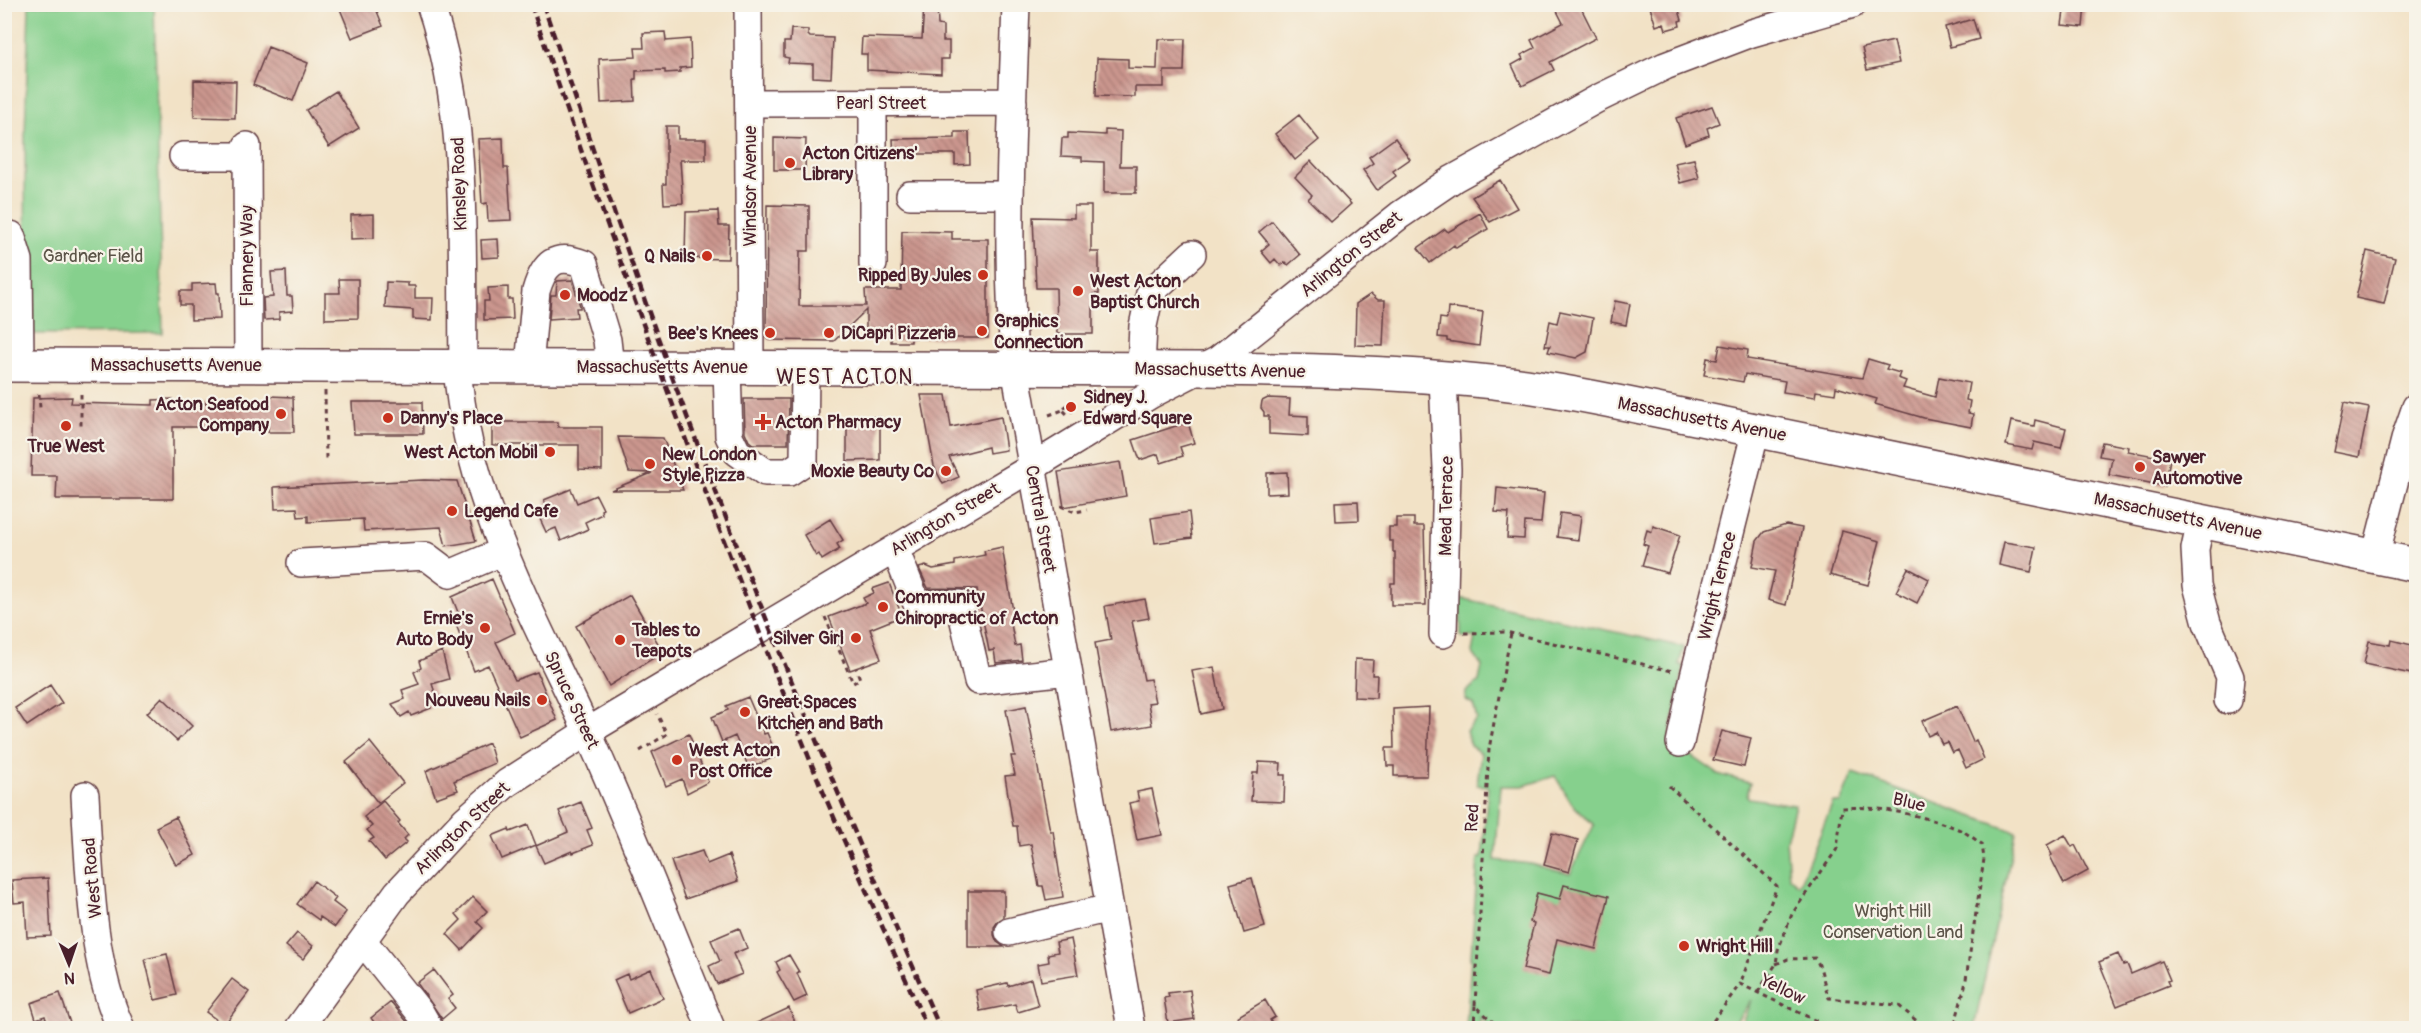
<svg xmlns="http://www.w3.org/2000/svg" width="2421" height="1033" font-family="Pangolin,sans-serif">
  <defs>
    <pattern id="building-back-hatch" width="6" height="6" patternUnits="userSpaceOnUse" patternTransform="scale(1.5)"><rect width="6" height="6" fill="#cb968e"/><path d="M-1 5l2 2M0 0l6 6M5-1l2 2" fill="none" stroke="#a77a74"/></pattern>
  </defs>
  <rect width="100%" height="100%" fill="#f7f3e8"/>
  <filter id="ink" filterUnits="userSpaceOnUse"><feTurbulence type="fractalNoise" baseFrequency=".0167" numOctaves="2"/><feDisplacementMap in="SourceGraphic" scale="12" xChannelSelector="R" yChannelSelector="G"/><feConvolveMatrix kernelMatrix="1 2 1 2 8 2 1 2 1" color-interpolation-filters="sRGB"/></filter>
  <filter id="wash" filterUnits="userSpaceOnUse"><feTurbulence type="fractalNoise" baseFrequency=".008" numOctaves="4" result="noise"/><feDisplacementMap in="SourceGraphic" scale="24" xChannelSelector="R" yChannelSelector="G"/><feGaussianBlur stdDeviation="1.35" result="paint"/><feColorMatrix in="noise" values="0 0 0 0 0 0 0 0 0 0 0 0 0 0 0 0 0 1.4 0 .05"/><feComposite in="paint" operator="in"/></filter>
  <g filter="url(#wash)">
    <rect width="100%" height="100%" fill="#f2e2c6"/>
    <path fill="#86d08d" stroke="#68785c" stroke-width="1.5" fill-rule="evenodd" d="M29,5H154L163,333L26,334L25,136Z
      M1460,598L1684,647L1679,664L1684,666L1669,740L1718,774L1750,783L1747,796L1749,798L1795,805L1786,840L1789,877L1799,885L1833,802L1840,803L1853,773L2016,832L1974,1028H1740L1751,1000L1732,1028H1492L1480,1017L1479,1028H1466L1478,858H1482L1488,786L1477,785L1481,753L1470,746L1466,731L1477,719L1473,704L1465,699L1466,692L1479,681L1482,666L1472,652L1475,637H1461ZM1555,776L1572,804L1594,825L1570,874L1531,864L1495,860L1501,786H1523Z"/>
    <g id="blocks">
      <path fill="url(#building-back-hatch)" d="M338,4H374L383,26L352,38Z
        M924,4H937L938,25L943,26V41H949V59H941V74L867,70V54H861L862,37L922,39Z
        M1565,4H1579L1596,38L1550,62L1554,70L1522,86L1512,65L1523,59L1521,55L1535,48L1531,40L1563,23L1556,9Z
        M1649,4H1677L1682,20L1679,21L1680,26L1666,30L1664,23L1656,26Z
        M2065,4H2085L2083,27L2062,25Z
        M1973,19L1979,39L1950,47L1945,27Z
        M791,29L808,30V35L810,37L833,38L831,78L813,77V64L788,63L789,58L784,57V42H790Z
        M665,32L666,41L690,39L691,67L680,68V72L665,73V70L636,71V79H634L635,101L601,103L599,59L636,57L635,48H644L643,33Z
        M1158,39H1185L1184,71H1164V87H1135V97L1096,96L1097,58L1128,59V68L1157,69Z
        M1894,41L1899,63L1867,70L1862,48Z
        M268,47L308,63L293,101L253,85Z
        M194,80L236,81L235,118L194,117Z
        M336,91L359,128L329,147L306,110Z
        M1712,106L1719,123L1707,128L1709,135L1685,144L1676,118Z
        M1299,115L1319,140L1295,160L1275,134Z
        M666,126H678V139H706V160H680L683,203L664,204L663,184H666Z
        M1105,130L1121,131L1120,166H1136V193H1104V162L1082,161V157L1061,156L1062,138H1068V133L1105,135Z
        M955,132H969L970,164L955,165V154H914V157L894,158L893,139L955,138Z
        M503,138L504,168H508L511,220L488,221L487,203L482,204L478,139Z
        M774,138L806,139L805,170H774Z
        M1395,138L1410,159L1393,171L1396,176L1377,190L1363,170L1373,163L1369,157Z
        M1694,159L1699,178L1680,183L1675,163Z
        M1311,161L1351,204L1331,222L1308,199L1312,195L1295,177Z
        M1500,180L1517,208L1490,222L1472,197Z
        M767,205L809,206V251H800L799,306H866L865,290H901L902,231L952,232V239H988V338H911V342H891V336H866V310L834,341L769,340L766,336Z
        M1074,206H1091V252H1099V294H1093V334H1057L1056,288H1036L1033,217L1074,218Z
        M718,211L719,226H729L728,259L685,258L686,212Z
        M1480,213L1488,229L1456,248L1454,245L1430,263L1418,248L1445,229L1448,232Z
        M374,214V238L351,239V215Z
        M1272,221L1300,255L1288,265L1285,262L1281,266L1275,259L1271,263L1261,251L1269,244L1259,232Z
        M498,239L499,257L482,258L481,240Z
        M2367,251L2395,258L2384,304L2356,298Z
        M286,271L287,296H292L293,311L279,312V319L264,320L263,298L273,297L271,272Z
        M339,279H358V318L325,319V293H340Z
        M572,280L580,306V308H576L577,317L549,319L551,295H556L557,281Z
        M386,282L408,283V286H415V298H433L432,320L413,319V310L385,308Z
        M216,283L217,293H219L220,319L191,320V305H180V291H192V284Z
        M508,287V299H512L513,319L484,320V301H489L488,288Z
        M1371,294L1378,300H1385L1383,346L1355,345L1356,304Z
        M1615,301L1630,304L1626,325L1611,322Z
        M1448,307L1483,312L1479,346L1447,341V338L1438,337L1440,318L1447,319Z
        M1560,311L1593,318L1587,352L1576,358L1548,352L1550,346H1545L1550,321L1557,323Z
        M1720,345L1748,350L1747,359L1862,378L1868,359L1888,365L1886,369L1900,373L1898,378L1906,381L1903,388L1935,397L1939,377L1969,383L1966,400L1970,401L1968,413L1973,414L1971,427L1924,418L1875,404L1877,399L1836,387L1835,394L1816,391L1815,397L1783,392L1785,381L1745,374L1743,382L1704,375L1707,358L1717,360Z
        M921,395H946L951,427L1001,417L1006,450L989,453L988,447L949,457L959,477L943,484L934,466Z
        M269,396L293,397L294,432H268V427H173V499H56L57,476H31L33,398L72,397L71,403L153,405V400L173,399V403H226V405L269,406Z
        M1268,398L1290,399L1289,415L1308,416V436L1269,434V416H1264V412L1261,408L1262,401Z
        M744,399H789L788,444H753L749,441L745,432Z
        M352,402H422L423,434H354Z
        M2344,403L2369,408L2359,457L2334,452Z
        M847,417H880V460L847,461Z
        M2035,420L2066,428L2061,448L2034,442L2032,450L2006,445L2011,421L2034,426Z
        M492,422H558V427H602V470L579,469V445H492Z
        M1188,422L1194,443L1180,447L1183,456L1161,463L1158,454L1140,460L1133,440Z
        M618,437L663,438L683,490H611L652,473L629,472Z
        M2102,442L2129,447L2128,451L2170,459L2165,486L2109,475L2112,458L2099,456Z
        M1120,462L1126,496L1064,507L1058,472Z
        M1287,472L1288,493L1267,494V473Z
        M424,480L457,481L476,541L446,546L441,527L364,531L363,519L308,522V516L298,517L297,508L275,509L274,487Z
        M1497,488L1544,493L1541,523L1525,522L1524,539L1507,538L1509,513L1495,512Z
        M571,489L577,503L596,495L603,509L601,510L602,514L585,522L588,529L561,541L556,528L546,532L540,519L550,515L544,500Z
        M1358,501L1359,520L1336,521L1335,502Z
        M1189,512L1192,538L1155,543L1151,518Z
        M1560,513L1581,516L1578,540L1557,537Z
        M1396,518H1414V526H1424L1426,605H1391V583H1395V552H1393V541H1389V527H1396Z
        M830,519L843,540L837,544L840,549L822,560L819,554L816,556L804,535Z
        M1786,525L1802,528L1786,605L1768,600L1775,571L1752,567L1757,541L1764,532Z
        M1653,526L1680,535L1668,573L1642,566L1648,546L1643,544L1647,530L1652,532Z
        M1842,531L1880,541L1868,585L1830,575Z
        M2004,542L2036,547L2031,572L1999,565Z
        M1002,547L1014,617L1010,618L1015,646L1020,645L1022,660L996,663L994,650L989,651L977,589L928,588L919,568L926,566L933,569L955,565V561L985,555L984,551Z
        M1908,568L1929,579L1917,603L1896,592Z
        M492,579L515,633L496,642L515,680L537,672L557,720L520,737L488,665L474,671L455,622L461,620L452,597Z
        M889,583L902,616L870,629L881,659L850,670L829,617L866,603L863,598L874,593L872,589Z
        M630,595L663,652L609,686L576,626Z
        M1145,599L1149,618L1132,621L1144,680L1150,679L1155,702L1148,703L1152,725L1111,732L1095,643L1111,640L1105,606Z
        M2391,640L2416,646V675L2364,664L2369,641L2390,645Z
        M442,651L449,679L432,684L437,698L428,701L431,708L411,716L409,712L401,717L392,704L405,699L402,690L419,684L414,672L421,668L419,661Z
        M1355,659L1373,660L1372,675H1377L1376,698L1354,697Z
        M1214,667L1222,709L1201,714L1192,671Z
        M50,685L62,703L27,726L15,708Z
        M162,697L192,726L177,741L147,713Z
        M748,697L764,734L767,733L777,756L749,768L735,736L722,742L712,717L728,710L726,706Z
        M1026,706L1050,831H1053L1063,897L1046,900L1043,886H1039L1031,844L1019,846L1017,826H1013L1005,776L1015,775L1011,756H1015L1006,710Z
        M1957,706L1973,742L1976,740L1984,759L1966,768L1958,750L1952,753L1947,742L1942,744L1936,732L1928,736L1922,721Z
        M1429,707L1427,776H1394V766H1387L1386,748H1394L1393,709Z
        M1722,731L1751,738L1744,767L1713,760Z
        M689,734L708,782L687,793L682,779L666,786L652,752Z
        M370,742L403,783L378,803L346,762Z
        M489,743L495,763L454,781L458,790L436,798L426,771Z
        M1259,762L1281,763L1280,775H1285L1284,802L1251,801L1253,773H1258Z
        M1152,789L1162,835L1137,840L1129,803L1139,801L1137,792Z
        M383,801L400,821L398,823L408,835L404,839L407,842L385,860L369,841L374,838L367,830L372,826L364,817Z
        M581,802L592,828L587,830L593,845L573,853L572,851L544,863L536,846L568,832L559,811Z
        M176,817L195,855L176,865L156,827Z
        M528,825L536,845L502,859L492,836L509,829L510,832Z
        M1552,833L1578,840L1569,872L1544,865Z
        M2065,835L2072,847L2075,845L2088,871L2064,884L2050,856L2052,855L2047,845Z
        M702,851L707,864L729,855L738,881L685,899L671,861Z
        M48,878L51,936L27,937L25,902L14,903L12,880Z
        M1252,878L1265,927L1244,933L1230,884Z
        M314,881L336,898L333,902L346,912L335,927L320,917L319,920L297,904Z
        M1564,885L1609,896L1596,949L1557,939L1549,975L1523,969L1534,923L1530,922L1537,893L1560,899Z
        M968,891H1004V917L998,921L994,927V935L997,942L1004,947H968Z
        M473,897L487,911L477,922L483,928L462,950L447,934L461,920L456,914Z
        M739,928L747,948L733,954L742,974L717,984L709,966L720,961L711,940Z
        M297,933L313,946L303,959L286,946Z
        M1071,939L1078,975L1041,981L1038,964L1049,962L1048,954L1058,952L1056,942Z
        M167,954L177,995L155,1000L145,959Z
        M2118,954L2123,965L2127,964L2131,974L2162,961L2170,980L2167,981L2169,985L2117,1006L2099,962Z
        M789,955L799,972L797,973L807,996L794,1002L777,972L780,970L776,962Z
        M651,969L663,998L628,1013L614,980L627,974L629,979Z
        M434,970L453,995L448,999L455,1008L442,1019L417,983Z
        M232,979L249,992L224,1025L206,1012Z
        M1031,979L1038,1006L1018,1012L1015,1004L980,1011L976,990L1007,983L1008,986Z
        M1190,990L1194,1019L1168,1023L1164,998L1169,997L1168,993Z
        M60,993L72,1029H49L45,1016L36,1019L31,1003Z
        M1265,1000L1275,1017L1270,1020L1275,1029H1244L1237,1017Z
        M391,1002L408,1023L411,1029H379L371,1018Z
        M789,1008L796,1024L785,1029H744Z"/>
    </g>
  </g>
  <g filter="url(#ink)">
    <use href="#blocks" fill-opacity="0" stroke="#633c42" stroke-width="1.5"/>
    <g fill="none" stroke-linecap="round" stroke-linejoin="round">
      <g stroke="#633c42" stroke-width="30">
        <path id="minor" d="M430,4C470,121 461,245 463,366
          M748,4L750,367
          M1016,4C1012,125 1005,247 1015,368L1131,1028
          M750,103L1013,102
          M247,146L248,366
          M183,156H247
          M910,195H1010
          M4,234L11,235L19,260L20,365
          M873,264V103
          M457,366C467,500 532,612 587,731C632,829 670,929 711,1028
          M529,366L536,291C544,264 555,252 584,264L607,340L610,367
          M727,367L729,436L737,452L765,472H789L804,462L805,367
          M1141,368L1143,326L1150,293L1192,254
          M1443,378L1447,469L1443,634
          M2201,521L2195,549L2197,585L2207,623L2230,677L2228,700
          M895,549L917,604H960L978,681L1068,671
          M2375,557L2406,436L2416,407
          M301,563L426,556L450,574L504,551
          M1680,743L1694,676L1756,430
          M85,795C89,865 91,966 121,1028
          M1009,932L1110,908
          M363,941L421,1014L429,1028
          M299,1028L397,893L465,820L507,783L587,732L1031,468L1150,395L1218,360L1400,215L1453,179L1597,99L1665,66L1752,33L1853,4"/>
      </g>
      <g stroke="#633c42" stroke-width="36">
        <path id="major" d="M4,365L1200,369C1303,370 1407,372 1510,384C1549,388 1588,396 1627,404L2416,565"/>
      </g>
      <path stroke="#633c42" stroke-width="3" stroke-dasharray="4.5 4.5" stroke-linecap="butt" d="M325,391L326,461
        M39,394L40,408
        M81,394V429
        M232,408V392
        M1049,415L1063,410V408L1068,405L1072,411L1067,414L1063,410
        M1061,506L1075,512L1087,510
        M825,617L853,683L860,679L856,668
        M1464,633L1506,632L1672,671
        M640,751L667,734L657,714
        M1669,786L1777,886L1740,984
        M1776,964L1788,959L1815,958C1823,969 1823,984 1829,998L1898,1005L1925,1028
        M1758,992L1776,964L1778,950L1792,914L1837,849L1842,808C1876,805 1926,816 1958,829C1966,832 1974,839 1982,844L1984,859L1965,986L1954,1028
        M1475,1005L1489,749L1511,633
        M1474,1028L1475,1005L1499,1028
        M1708,1028L1740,984L1831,1028"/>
      <use href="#minor" stroke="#fff" stroke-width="27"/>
      <use href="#major" stroke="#fff" stroke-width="33"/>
      <path stroke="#4a1f2b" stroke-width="4.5" stroke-dasharray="9 4.5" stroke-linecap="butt" d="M531,4C616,257 709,508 808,755C845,847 888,937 927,1028
        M543,4C588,133 630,263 677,390C758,606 847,818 940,1028"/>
    </g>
  </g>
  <g fill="#c8321e" stroke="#f7f3e8" stroke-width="2">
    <circle cx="790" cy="163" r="6"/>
    <circle cx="707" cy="256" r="6"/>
    <circle cx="983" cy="275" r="6"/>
    <circle cx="1078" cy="291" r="6"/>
    <circle cx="565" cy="295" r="6"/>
    <circle cx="982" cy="331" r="6"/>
    <circle cx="770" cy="333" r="6"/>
    <circle cx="829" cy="333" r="6"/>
    <circle cx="1071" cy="407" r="6"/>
    <circle cx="281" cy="414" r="6"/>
    <circle cx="388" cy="418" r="6"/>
    <path d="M760 413h6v6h6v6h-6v6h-6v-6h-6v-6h6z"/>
    <circle cx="66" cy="426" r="6"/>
    <circle cx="550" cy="452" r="6"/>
    <circle cx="650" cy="464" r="6"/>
    <circle cx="2140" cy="467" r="6"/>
    <circle cx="946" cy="471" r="6"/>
    <circle cx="452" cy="511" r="6"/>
    <circle cx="883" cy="607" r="6"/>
    <circle cx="485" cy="628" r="6"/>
    <circle cx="856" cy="638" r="6"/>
    <circle cx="620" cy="640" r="6"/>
    <circle cx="542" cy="700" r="6"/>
    <circle cx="745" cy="712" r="6"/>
    <circle cx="677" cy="760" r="6"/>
    <circle cx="1684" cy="946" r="6"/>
  </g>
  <g text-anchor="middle" stroke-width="4.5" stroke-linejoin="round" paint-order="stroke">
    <g font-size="18" fill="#4a1f2b" stroke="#f7f3e8">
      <text x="881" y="109">Pearl Street</text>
      <text transform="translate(459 184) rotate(-92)" y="6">Kinsley Road</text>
      <text transform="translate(750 186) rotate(-90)" y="6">Windsor Avenue</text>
      <text transform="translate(1351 254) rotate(-39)" y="6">Arlington Street</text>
      <text transform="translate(247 256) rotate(-90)" y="6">Flannery Way</text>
      <text x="176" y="371">Massachusetts Avenue</text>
      <text x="662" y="373">Massachusetts Avenue</text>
      <text transform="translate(1220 370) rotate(1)" y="6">Massachusetts Avenue</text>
      <text transform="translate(1702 419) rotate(11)" y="6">Massachusetts Avenue</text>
      <text transform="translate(1446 506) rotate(-89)" y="6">Mead Terrace</text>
      <text transform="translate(2178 516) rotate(12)" y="6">Massachusetts Avenue</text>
      <text transform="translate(945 519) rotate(-31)" y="6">Arlington Street</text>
      <text transform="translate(1041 519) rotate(80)" y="6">Central Street</text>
      <text transform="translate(1717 586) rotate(-76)" y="6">Wright Terrace</text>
      <text transform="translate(572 700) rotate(65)" y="6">Spruce Street</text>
      <text transform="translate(1909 802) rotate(14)" y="6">Blue</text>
      <text transform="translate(1472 818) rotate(-87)" y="6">Red</text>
      <text transform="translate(462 828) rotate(-44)" y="6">Arlington Street</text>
      <text transform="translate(92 878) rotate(-95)" y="6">West Road</text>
      <text transform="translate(1783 989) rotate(26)" y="6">Yellow</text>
    </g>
    <g font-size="18" font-weight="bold" fill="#4a1f2b" stroke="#f7f3e8" text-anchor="start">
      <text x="802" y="159">Acton Citizens'<tspan x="802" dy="21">Library</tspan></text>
      <text x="695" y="262" text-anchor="end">Q Nails</text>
      <text x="971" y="281" text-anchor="end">Ripped By Jules</text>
      <text x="1090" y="287">West Acton<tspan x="1090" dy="21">Baptist Church</tspan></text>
      <text x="577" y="301">Moodz</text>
      <text x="994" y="327">Graphics<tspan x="994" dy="21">Connection</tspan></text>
      <text x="758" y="339" text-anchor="end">Bee's Knees</text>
      <text x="841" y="339">DiCapri Pizzeria</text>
      <text x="1083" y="403">Sidney J.<tspan x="1083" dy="21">Edward Square</tspan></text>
      <text x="269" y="410" text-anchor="end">Acton Seafood<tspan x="269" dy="21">Company</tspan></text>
      <text x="400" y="424">Danny's Place</text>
      <text x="775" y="428">Acton Pharmacy</text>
      <text x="66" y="452" text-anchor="middle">True West</text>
      <text x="538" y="458" text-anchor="end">West Acton Mobil</text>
      <text x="662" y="460">New London<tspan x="662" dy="21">Style Pizza</tspan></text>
      <text x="2152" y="463">Sawyer<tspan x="2152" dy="21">Automotive</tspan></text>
      <text x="934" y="477" text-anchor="end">Moxie Beauty Co</text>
      <text x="464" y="517">Legend Cafe</text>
      <text x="895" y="603">Community<tspan x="895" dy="21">Chiropractic of Acton</tspan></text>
      <text x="473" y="624" text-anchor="end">Ernie's<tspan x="473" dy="21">Auto Body</tspan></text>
      <text x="632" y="636">Tables to<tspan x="632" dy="21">Teapots</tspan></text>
      <text x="844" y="644" text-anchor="end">Silver Girl</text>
      <text x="530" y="706" text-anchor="end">Nouveau Nails</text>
      <text x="757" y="708">Great Spaces<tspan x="757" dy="21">Kitchen and Bath</tspan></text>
      <text x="689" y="756">West Acton<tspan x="689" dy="21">Post Office</tspan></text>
      <text x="1696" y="952">Wright Hill</text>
    </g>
    <g font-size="18" fill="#5c5448" stroke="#f7f3e8">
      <text x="93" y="262">Gardner Field</text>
      <text x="1893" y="917">Wright Hill<tspan x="1893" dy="21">Conservation Land</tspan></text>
    </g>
    <g font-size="21" letter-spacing="1.5" fill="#4a1f2b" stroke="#f7f3e8">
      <text x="845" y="384">WEST ACTON</text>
    </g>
  </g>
  <rect width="2421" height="1033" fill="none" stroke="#f7f3e8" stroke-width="24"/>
  <g transform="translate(69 964) rotate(178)" stroke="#f7f3e8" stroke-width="4.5" paint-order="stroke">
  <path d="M0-4.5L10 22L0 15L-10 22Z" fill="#4a1f2b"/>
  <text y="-9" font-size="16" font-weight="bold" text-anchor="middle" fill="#4a1f2b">N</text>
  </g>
</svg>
